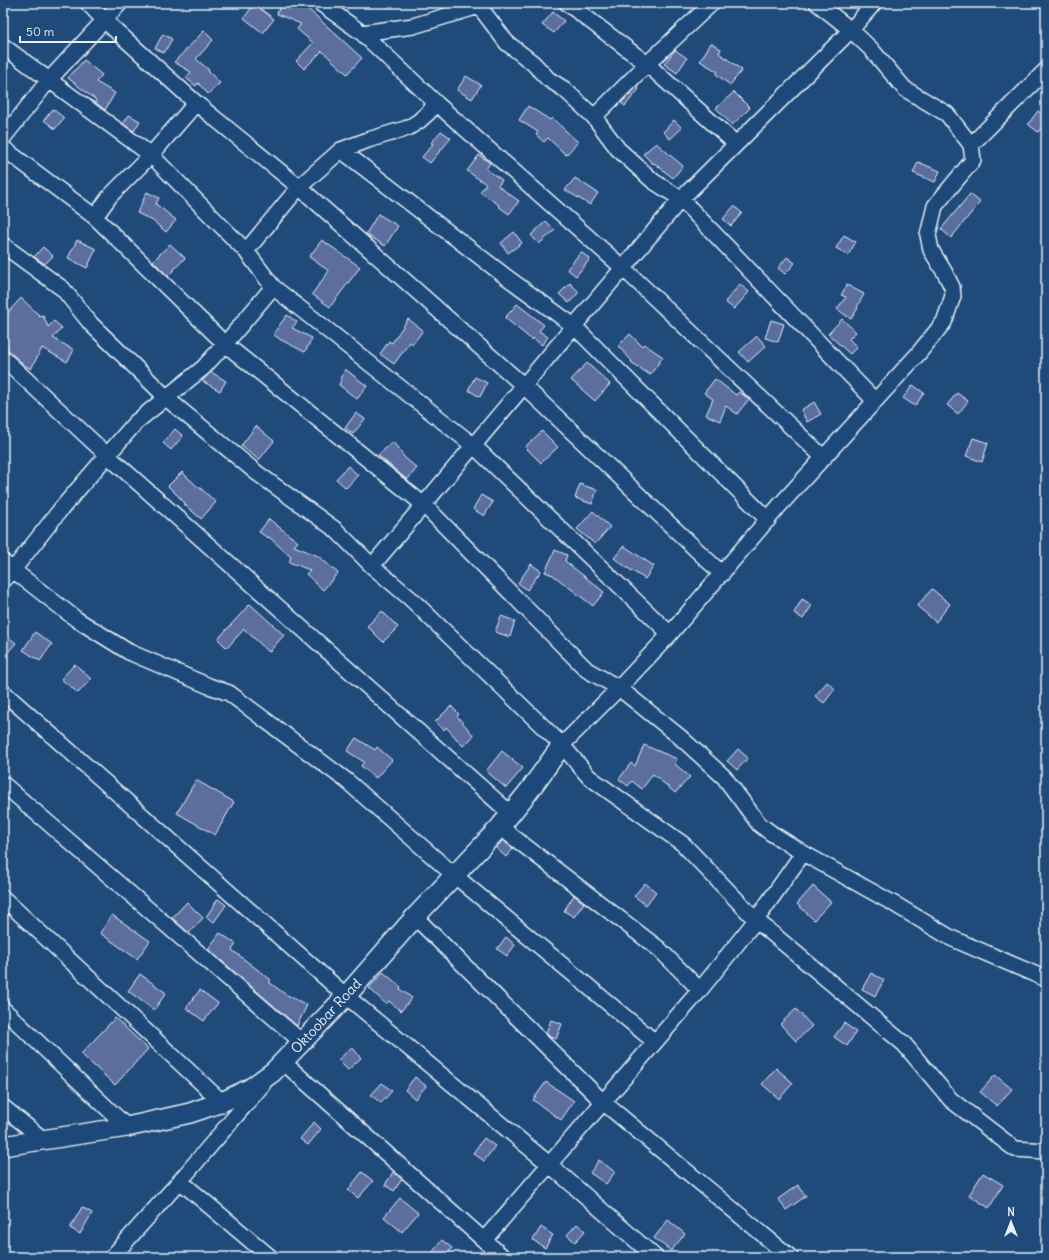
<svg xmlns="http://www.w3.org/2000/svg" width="1049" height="1260" font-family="Delius,sans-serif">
  <rect width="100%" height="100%" fill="#1f4a7a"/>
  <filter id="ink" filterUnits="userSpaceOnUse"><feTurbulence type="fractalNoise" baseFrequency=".025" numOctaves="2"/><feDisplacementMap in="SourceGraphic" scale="8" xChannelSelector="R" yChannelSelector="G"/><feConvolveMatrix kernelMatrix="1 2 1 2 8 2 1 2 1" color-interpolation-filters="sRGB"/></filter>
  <g filter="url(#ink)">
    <path fill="#5b6e9e" stroke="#e8f1f8" d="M281,3H309L307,8L362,58L347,74L322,51L304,69L296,61L313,43L297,29L301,24L277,14Z
      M254,4L274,19L263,33L244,18Z
      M553,12L564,21L554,33L542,25Z
      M204,31L213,40L196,59L209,70L208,71L220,83L208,94L198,83L196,86L186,78L191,72L174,62Z
      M163,34L172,39L164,53L155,48Z
      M711,43L721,49L719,53L742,70L730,85L716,74L718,72L700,61Z
      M675,50L687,58L677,73L664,64Z
      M84,60L102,75L96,82L115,93L105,110L95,102L96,100L68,78Z
      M466,76L481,85L472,99L457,90Z
      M637,87L639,89L625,106L621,103Z
      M734,92L750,108L732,125L716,108Z
      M528,106L550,120L552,118L578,142L566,155L548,138L544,142L536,135L538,132L519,120Z
      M53,109L64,118L55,129L44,120Z
      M1038,111L1046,118V122L1038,132L1028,124Z
      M129,115L140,121L134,131L123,124Z
      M674,120L682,128L670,139L663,132Z
      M441,131L451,138L430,163L422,157L433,144L431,143Z
      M656,143L683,166L673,178L654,163L653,164L643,154Z
      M479,155L490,163L486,169L502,180L498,186L519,201L509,214L498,206L499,205L480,192L486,184L467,171Z
      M918,162L940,171L935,182L913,173Z
      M575,178L598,193L590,205L565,190Z
      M147,192L159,198L156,204L176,220L166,232L153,221L137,213Z
      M970,194L980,202L951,238L941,229Z
      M734,206L742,213L731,226L723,219Z
      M378,214L398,226L385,246L366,234Z
      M546,221L555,230L539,244L531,235Z
      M514,232L522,243L508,253L501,243Z
      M844,235L856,242L848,255L836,248Z
      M77,240L96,249L87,268L68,258Z
      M322,240L360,267L330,307L312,294L329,271L309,257Z
      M170,244L185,258L168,276L153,261Z
      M43,247L53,256L45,264L34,257Z
      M581,252L590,259L576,276L567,269Z
      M787,257L795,263L785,274L778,268Z
      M570,283L579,292L569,303L559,294Z
      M740,284L749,292L734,309L725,302Z
      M847,285L864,294L857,307L858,308L851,319L837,309L846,297L841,295Z
      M21,298L40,316L43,315L48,327L54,321L62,328L53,338L74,350L67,362L42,348L31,369L24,365L12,354L3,342V318Z
      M517,304L544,325L539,331L548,337L542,345L533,338L532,340L505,318Z
      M287,315L297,322L292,328L312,338L305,352L281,340L273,334Z
      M408,319L423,330L413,344L410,342L394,364L380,354L389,341L392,343Z
      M842,319L856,332L849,339L857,347L850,354L828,334Z
      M771,320L784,324L778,342L765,338Z
      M630,334L642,346L644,344L663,357L650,375L631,362L632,361L618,346Z
      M757,336L766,346L748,362L739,352Z
      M587,363L610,384L595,401L571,380Z
      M345,369L367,386L357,399L339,385Z
      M211,372L226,381L220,391L202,381Z
      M475,377L487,383L480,397L468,390Z
      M715,379L736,395L739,392L749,399L737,414L726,406L720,421L706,415L713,399L704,393Z
      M913,385L924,393L915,406L903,398Z
      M957,393L968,401L958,414L947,405Z
      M814,402L821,414L807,422L801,410Z
      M356,413L365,419L353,434L345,428Z
      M256,426L274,441L259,460L241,446Z
      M175,429L183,436L171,450L163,443Z
      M542,431L558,447L541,463L525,447Z
      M973,438L988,443L982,462L966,456Z
      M393,442L405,458L417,468L407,480L378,455Z
      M348,466L358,475L346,488L336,479Z
      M182,472L199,488V487L216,502L201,519L184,504L185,503L168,486Z
      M580,484L597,490L592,504L575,498Z
      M481,495L493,502L484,516L473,509Z
      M593,511L610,527L595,544L577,529Z
      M269,519L298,542L294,546L318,556L338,573L323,590L306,574L310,570L289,562L291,557L269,537L268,538L259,532Z
      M624,546L654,566L645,579L626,567L614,558Z
      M555,550L567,555L565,561L604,592L593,606L553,575L545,572Z
      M531,564L541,571L527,590L518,583Z
      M932,589L950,604L936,622L917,606Z
      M802,599L812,605L803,619L794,613Z
      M250,604L284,635L269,652L244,629L227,648L218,639Z
      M382,611L398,627L383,642L367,626Z
      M501,616L515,621L510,637L495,632Z
      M35,632L52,644L40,661L23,650Z
      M3,633L16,643L3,658Z
      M75,664L91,679L78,693L61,679Z
      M827,682L835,689L824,703L815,696Z
      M451,706L459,714L457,716L474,736L463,746L446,727L444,730L435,722Z
      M356,738L375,750L377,747L392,760L376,778L361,766L364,762L347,751Z
      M644,745L677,759L675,764L690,777L675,793L653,774L642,789L632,781L628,786L619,779L631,763L635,766Z
      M738,749L748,758L737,770L727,761Z
      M502,751L523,768L506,788L486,771Z
      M196,780L234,802L215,835L177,813Z
      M503,840L513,849L506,857L496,848Z
      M645,883L656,892L646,905L634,896Z
      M813,886L831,902L814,920L797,904Z
      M574,895L584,903L574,917L564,911Z
      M218,899L226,905L214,922L206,917Z
      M187,902L203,918L189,933L172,918Z
      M112,915L150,941L137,959L100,933Z
      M220,933L236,944L232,950L271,980L269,982L285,994L307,1005L297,1026L208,949Z
      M506,937L515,945L507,956L497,949Z
      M383,972L401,987L400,989L412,998L401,1011L389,1001L386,1004L369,988Z
      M871,973L884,980L875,996L862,989Z
      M140,974L166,993L154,1010L128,991Z
      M200,990L218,1003L204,1021L186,1008Z
      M796,1009L812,1026L796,1041L780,1024Z
      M115,1018L148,1049L115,1085L81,1054Z
      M551,1020L562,1024L556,1039L550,1037L546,1033Z
      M844,1023L856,1032L847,1046L834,1037Z
      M352,1047L361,1058L348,1070L338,1060Z
      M776,1068L793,1083L779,1099L762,1084Z
      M995,1075L1012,1089L997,1106L980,1092Z
      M415,1077L426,1086L415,1099L405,1090Z
      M546,1082L574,1101L561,1120L533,1100Z
      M382,1083L392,1091L381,1103L371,1095Z
      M314,1122L321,1129L308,1145L300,1139Z
      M484,1138L495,1146L484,1161L473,1153Z
      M599,1160L615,1172L606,1184L590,1173Z
      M362,1172L373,1181L358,1198L348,1190Z
      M393,1172L402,1179L394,1191L385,1185Z
      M983,1173L1003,1185L989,1208L969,1195Z
      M798,1185L806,1196L786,1210L778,1199Z
      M400,1198L418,1213L402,1232L384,1217Z
      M82,1207L92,1213L80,1234L70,1228Z
      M668,1220L685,1234L671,1251L654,1238Z
      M577,1224L585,1231L575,1242L567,1235Z
      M541,1227L553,1235L545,1248L533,1240Z
      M442,1240L452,1248L446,1257H429Z"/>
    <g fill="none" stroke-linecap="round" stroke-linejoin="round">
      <g stroke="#e8f1f8" stroke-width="18">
        <path id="minor" d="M88,3L104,20L196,103L299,187L524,386L722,574
          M320,3L362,33
          M567,3L647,64L736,144
          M3,46L151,155L196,103
          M436,103L623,268L824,458
          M594,117L647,64L712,3
          M3,138L49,80L120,3
          M971,145L1046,70
          M3,148L95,217L110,196L151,155L246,251L299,187L341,150L368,140L408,128L419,121L429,112L436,103L362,33L413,26L479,6L507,43L533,63L548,79L564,89L594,117L618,149L653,181L681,199L875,401
          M341,150L505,276L574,326L768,520
          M95,217L225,344L424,505L587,670L619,688L670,634L780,505L918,354L944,322L953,296L952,287L945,273L931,250L928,235L935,206L973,160L971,145L947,114L905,89L871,49L851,30L817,3
          M3,245L63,289L91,324L171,402L257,473L336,530L372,566L411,599L562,745L619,688L680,737L724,777L759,824L771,833L803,853L896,905L951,938L1046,979
          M273,287L474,446L670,634
          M3,358L107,455L511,814
          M3,562L13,570L61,509L136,422L203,368L225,344L273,287L246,251
          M372,566L681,199L851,30L874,3
          M3,581L13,570L76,619L129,652L209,686L229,693L347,781L454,875L655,1042
          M3,692L346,996L549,1164L655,1257
          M562,745L589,777L683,844L756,920L904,1044L951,1100L1015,1149L1046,1151
          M3,784L302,1042
          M500,827L659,949L700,990
          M3,898L222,1102
          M415,917L603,1102L790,1257
          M3,1009L127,1127
          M283,1062L503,1257
          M3,1107L44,1140
          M180,1181L270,1257
          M484,1240L700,990L756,920L803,853
          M112,1257L180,1181L263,1084"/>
      </g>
      <g stroke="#e8f1f8" stroke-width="22">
        <path id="tertiary" d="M3,1146L127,1127L190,1113L222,1102L251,1088L273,1072L346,996L415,917L500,827L529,791L562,745"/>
      </g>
      <use href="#minor" stroke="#1f4a7a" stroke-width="15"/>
      <use href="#tertiary" stroke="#1f4a7a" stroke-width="19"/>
    </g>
  </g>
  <g text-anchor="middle" stroke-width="4" stroke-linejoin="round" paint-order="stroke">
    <g font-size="14" fill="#e8f1f8" stroke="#1f4a7a">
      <text transform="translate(326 1016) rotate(-47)" y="5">Oktoobar Road</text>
    </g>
  </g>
  <rect width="1049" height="1260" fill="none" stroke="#1f4a7a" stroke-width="16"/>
  <rect x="8" y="8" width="1033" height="1244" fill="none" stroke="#e8f1f8" stroke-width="1.5" filter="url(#ink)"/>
  <g transform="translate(1011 1222)" stroke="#1f4a7a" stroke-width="3" paint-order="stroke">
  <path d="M0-3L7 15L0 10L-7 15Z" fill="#e8f1f8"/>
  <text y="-6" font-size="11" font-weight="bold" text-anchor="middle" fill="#e8f1f8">N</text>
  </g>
  <path d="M20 36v6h96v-6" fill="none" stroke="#e8f1f8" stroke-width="2"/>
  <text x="26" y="36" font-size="12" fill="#e8f1f8" stroke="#1f4a7a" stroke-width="3" paint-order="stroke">50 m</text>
</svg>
